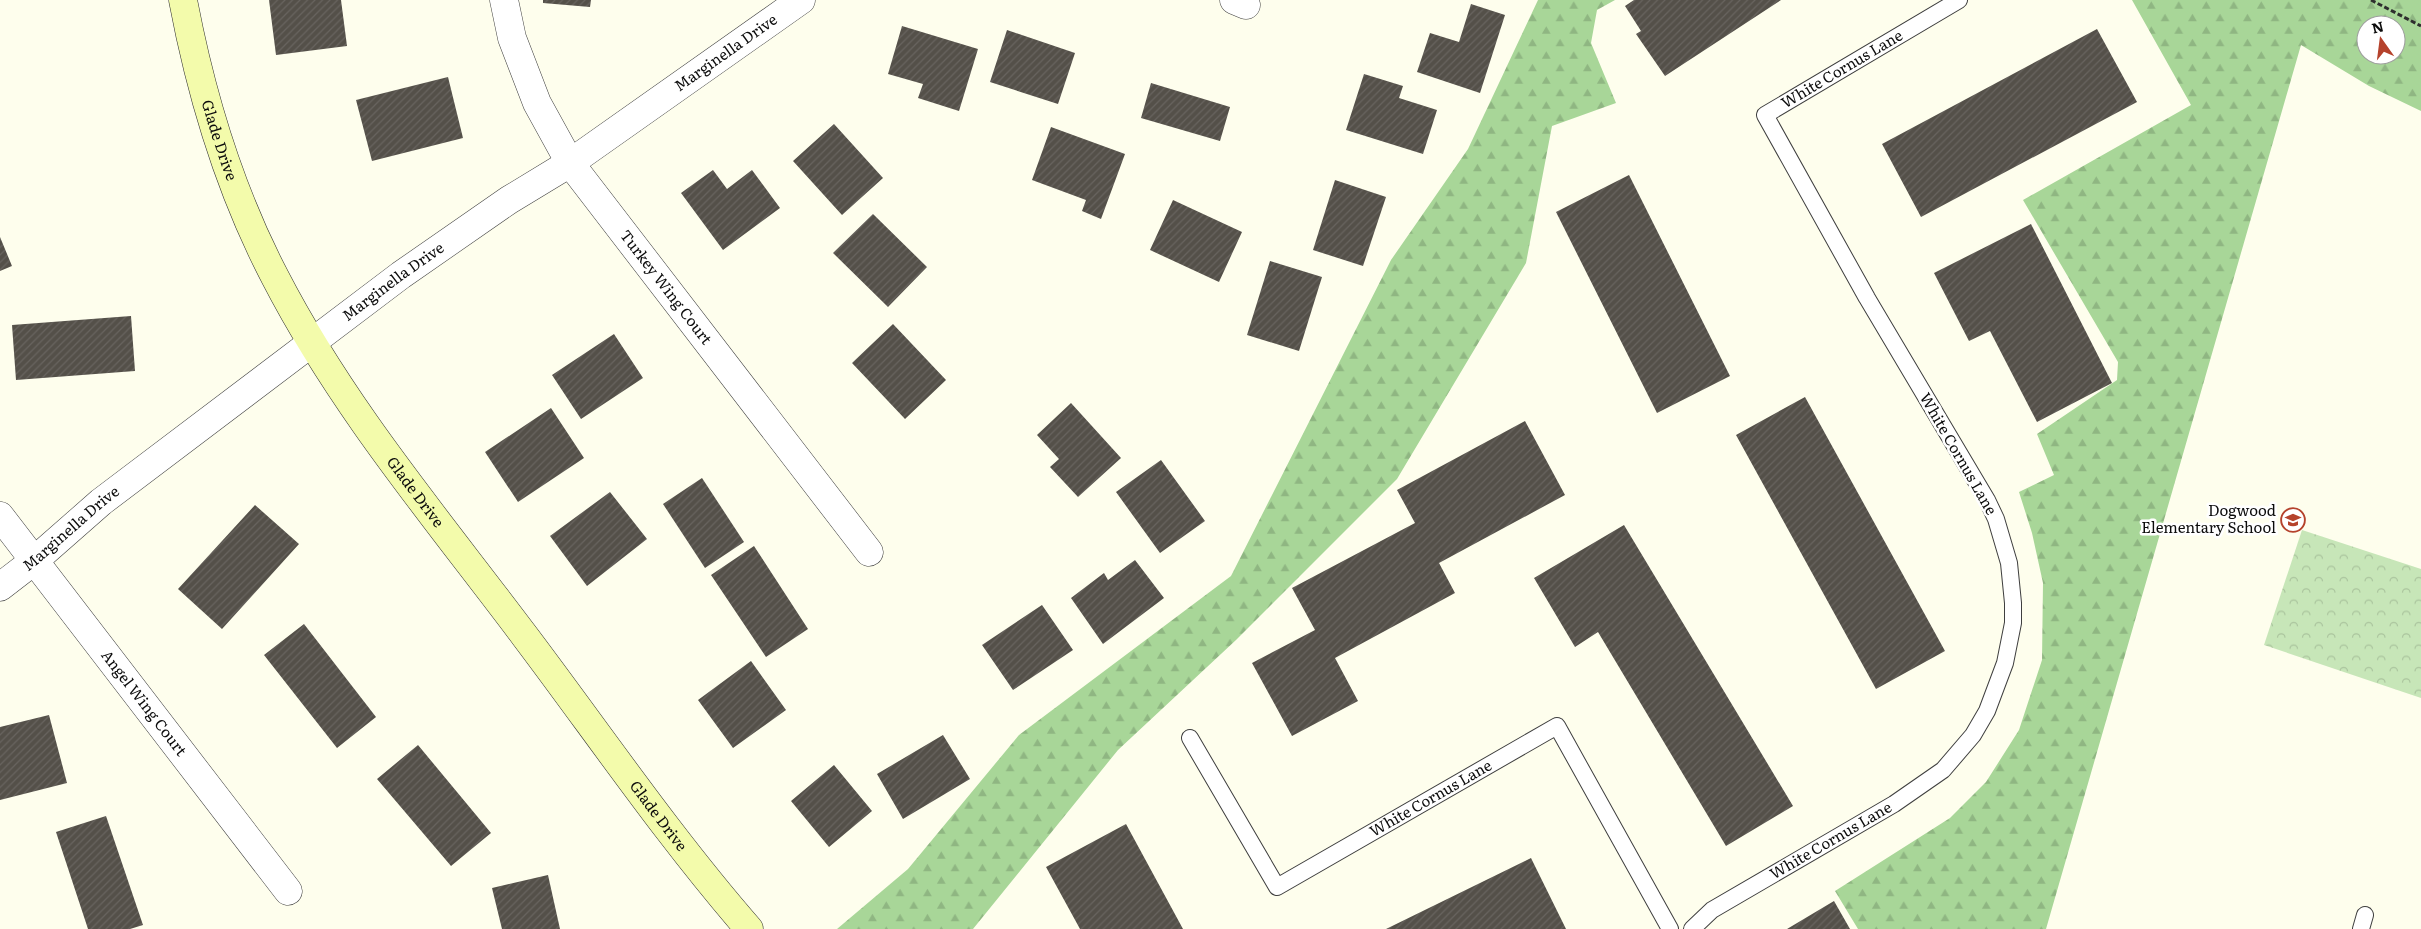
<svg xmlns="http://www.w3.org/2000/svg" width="2421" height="929" font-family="Literata,serif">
  <defs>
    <pattern id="forest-firs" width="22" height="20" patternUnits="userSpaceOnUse" patternTransform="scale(1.25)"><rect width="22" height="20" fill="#a8d698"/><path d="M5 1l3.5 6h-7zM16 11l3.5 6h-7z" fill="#8fb682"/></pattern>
    <pattern id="park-crowns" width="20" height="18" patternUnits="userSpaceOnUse" patternTransform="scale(1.25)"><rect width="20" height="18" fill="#c7e6b8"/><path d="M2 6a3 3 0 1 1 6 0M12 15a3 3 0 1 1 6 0" fill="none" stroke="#aac49d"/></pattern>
    <pattern id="building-hatch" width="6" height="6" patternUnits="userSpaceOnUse" patternTransform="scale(1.25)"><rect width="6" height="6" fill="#545049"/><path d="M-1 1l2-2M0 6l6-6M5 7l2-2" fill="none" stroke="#68645f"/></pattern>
  </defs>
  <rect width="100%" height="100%" fill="#fefeed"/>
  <path fill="url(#forest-firs)" fill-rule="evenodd" d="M1538,0H1615L1597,10L1591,43L1616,103L1552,126L1526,263L1397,479L1236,640L1118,750L973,929H837L908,869L1019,735L1231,576L1391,260L1468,149Z
    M2132,0H2421V111L2369,86L2301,45L2046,929H1858L1835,891L1950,818L1986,782L2019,730L2042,660L2043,583L2032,533L2019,492L2054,475L2037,434L2117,380L2118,362L2023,200L2191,105ZM2366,25H2396V55H2366Z"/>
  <path fill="url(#park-crowns)" d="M2302,530L2421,569V698L2264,645Z"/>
  <path fill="url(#building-hatch)" d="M269,0H341L347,46L276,55Z
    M543,0H591L590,7L543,3Z
    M1634,0H1781L1665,76L1636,34L1641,31L1625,6Z
    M1471,4L1505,15L1480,93L1417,72L1430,33L1459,42Z
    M902,26L978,49L959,111L918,98L923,84L888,74Z
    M2097,29L2137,102L1921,217L1882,144Z
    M1007,30L1075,53L1058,104L990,82Z
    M1364,74L1403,86L1399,98L1437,110L1423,154L1346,130Z
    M448,77L463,138L372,161L356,100Z
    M1151,83L1230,107L1220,141L1141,118Z
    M834,124L883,178L842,215L793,161Z
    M1051,127L1125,154L1101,219L1082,211L1086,200L1032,180Z
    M713,170L727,189L752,170L780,208L723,250L681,193Z
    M1629,175L1730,376L1657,413L1556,212Z
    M1335,180L1386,197L1363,266L1313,250Z
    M1173,200L1242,232L1219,282L1150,250Z
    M873,214L927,267L888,307L833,253Z
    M2031,224L2112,383L2037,422L1990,331L1969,341L1934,273Z
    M0,237L12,266L0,271Z
    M1270,261L1322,277L1299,351L1247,335Z
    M131,316L135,371L16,380L12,325Z
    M893,324L946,380L905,419L852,363Z
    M614,334L643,378L581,419L552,375Z
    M1805,397L1945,651L1876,689L1736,435Z
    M1071,403L1121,458L1078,497L1050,467L1059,459L1037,435Z
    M551,408L584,458L518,502L485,452Z
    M1525,421L1565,495L1439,563L1455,593L1335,658L1358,701L1292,736L1252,663L1315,630L1292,588L1415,523L1397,490Z
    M1161,460L1205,521L1160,553L1116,492Z
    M702,478L744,542L705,568L663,504Z
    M610,492L647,539L587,586L550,536Z
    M255,505L299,544L222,629L178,589Z
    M1624,525L1793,806L1726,846L1598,632L1575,647L1534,578Z
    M754,546L808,629L766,657L711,575Z
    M1135,560L1164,598L1103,644L1071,598L1104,573L1108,580Z
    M1042,605L1073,650L1013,690L982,645Z
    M304,624L376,717L337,748L264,655Z
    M751,661L786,710L733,748L698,700Z
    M49,715L67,783L0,800V727Z
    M943,735L970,779L903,819L877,774Z
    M418,745L491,833L451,866L377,779Z
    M834,765L872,811L829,847L791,801Z
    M106,816L143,925L130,929H88L56,832Z
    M1126,824L1183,929H1080L1046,867Z
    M1531,858L1566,929H1386Z
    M548,875L560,929H502L492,888Z
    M1834,901L1850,929H1787Z"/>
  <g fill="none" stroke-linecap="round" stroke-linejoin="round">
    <g stroke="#3f3f3f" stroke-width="18">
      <g id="lane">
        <path id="s1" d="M1190,738L1277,887L1557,726L1670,929"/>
        <path id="s2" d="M1692,929L1712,910L1894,804L1943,770L1973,735L1987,711L2005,663L2013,623V603L2009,563L1996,519L1987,500L1867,298L1765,115L1959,0"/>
        <path d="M2361,929L2365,915"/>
      </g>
    </g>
    <g stroke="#3f3f3f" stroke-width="29">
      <g id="street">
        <path id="s3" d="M504,0L512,38L537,103L570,163L869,552"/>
        <path d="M1234,0L1246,5"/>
        <path id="s4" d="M0,516L288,891"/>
        <path id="s5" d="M0,587L35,560L101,502L401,275L509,200L570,163L801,0"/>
      </g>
    </g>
    <g stroke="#2e2e2e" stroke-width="29">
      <g id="secondary">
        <path id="s6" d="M183,0C201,95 230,191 275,277C342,407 437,519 524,635C598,733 668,836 749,929"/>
      </g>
    </g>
    <path stroke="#2e2e2e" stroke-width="3" stroke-dasharray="5 2.5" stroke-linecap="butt" d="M2371,0L2421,26"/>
    <use href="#lane" stroke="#fff" stroke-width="16"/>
    <use href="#street" stroke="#fff" stroke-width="28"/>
    <use href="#secondary" stroke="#f3fbab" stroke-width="28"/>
  </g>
  <defs>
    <g id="school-ring" transform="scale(1.25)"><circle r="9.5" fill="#fff" stroke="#b5422c" stroke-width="1.5"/><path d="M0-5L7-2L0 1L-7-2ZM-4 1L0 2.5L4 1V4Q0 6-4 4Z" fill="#b5422c"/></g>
  </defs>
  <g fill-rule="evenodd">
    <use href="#school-ring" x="2293" y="520"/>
  </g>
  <g text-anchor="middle" stroke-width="5" stroke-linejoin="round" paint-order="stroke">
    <g font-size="15" fill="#0c0c0c" stroke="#fff">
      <text dy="5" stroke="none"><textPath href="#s5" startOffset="902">Marginella Drive</textPath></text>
      <text dy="5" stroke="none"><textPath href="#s2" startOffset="1125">White Cornus Lane</textPath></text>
      <text dy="5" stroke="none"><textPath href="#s6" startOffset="145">Glade Drive</textPath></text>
      <text dy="5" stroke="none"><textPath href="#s5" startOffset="498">Marginella Drive</textPath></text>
      <text dy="5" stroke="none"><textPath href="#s3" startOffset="334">Turkey Wing Court</textPath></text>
      <text transform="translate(1958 454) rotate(60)" y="5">White Cornus Lane</text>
      <text dy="5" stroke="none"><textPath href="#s6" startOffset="550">Glade Drive</textPath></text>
      <text dy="5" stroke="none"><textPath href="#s5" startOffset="92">Marginella Drive</textPath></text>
      <text dy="5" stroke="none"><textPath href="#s4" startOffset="236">Angel Wing Court</textPath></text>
      <text dy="5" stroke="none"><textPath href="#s1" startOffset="350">White Cornus Lane</textPath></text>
      <text dy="5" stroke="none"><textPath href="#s6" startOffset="955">Glade Drive</textPath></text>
      <text dy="5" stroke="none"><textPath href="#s2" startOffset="165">White Cornus Lane</textPath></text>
    </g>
    <g font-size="15" fill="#0c0c0c" stroke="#fff" text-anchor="end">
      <text x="2276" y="516">Dogwood<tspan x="2276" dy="17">Elementary School</tspan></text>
    </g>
  </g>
  <g transform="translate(2381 40) rotate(346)"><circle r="24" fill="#ffffff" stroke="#9e9e9e"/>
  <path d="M0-4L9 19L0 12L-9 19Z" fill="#b5422c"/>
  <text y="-8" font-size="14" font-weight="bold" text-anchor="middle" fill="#0c0c0c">N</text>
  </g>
</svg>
